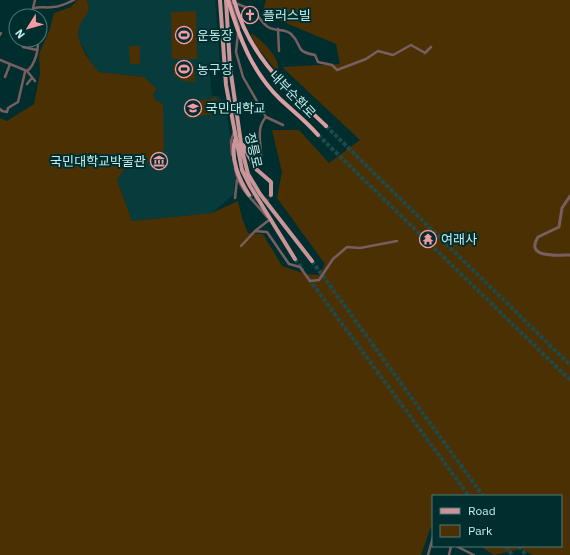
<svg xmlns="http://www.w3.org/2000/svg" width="570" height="555" font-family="'IBM Plex Sans','Noto Sans KR',sans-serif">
  <rect width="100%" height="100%" fill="#002e2e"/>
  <path fill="#083c3c" d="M87,0H215L220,66L209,68L212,96H218L222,101L223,112L227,115L236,178L234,185V194L212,213L132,221L117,180L124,170L156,101L153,93L157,90L144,77L99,72L93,66L79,40L78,31L79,26L89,9Z"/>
  <path fill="#4b3004" d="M77,0H87C91,16 86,12 80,25C73,40 90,62 99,72L144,77L157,89L153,94L156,101L163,104L164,150L149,162L124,170L117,180L132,221L212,213L238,201L242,218L248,233L263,234L282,266L306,274L319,275L325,264L277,198L282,172L272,130H299L329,163L360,140L282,67L340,64L336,44L262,13L266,0H570V555H533L521,549L494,555L480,546H561V496H433V525L430,529L421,555H0V118L7,121L34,104L40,74L39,54L50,29L54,13L71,7Z
    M196,11L197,59H172L171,12Z
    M252,33C263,43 281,56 278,73L257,47L251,35Z
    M129,46H140V64H130Z
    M174,64L194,65L195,82L182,81L174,74Z
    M216,97L220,113L214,114L211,98Z
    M210,99L212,114L187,118L185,103Z"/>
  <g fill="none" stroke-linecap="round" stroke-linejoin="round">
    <path stroke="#1e4a4a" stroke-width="4" stroke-dasharray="4 2" stroke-linecap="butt" d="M249,195L261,202L266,201L271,195
      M295,259L303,270
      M312,261L483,496
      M309,279L469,496
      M506,546L512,555
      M519,546L526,555"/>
    <path stroke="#1e4a4a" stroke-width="4" stroke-dasharray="4 2" stroke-linecap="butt" d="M326,126L570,365
      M318,135L570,380"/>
    <path stroke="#795e60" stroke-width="2.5" d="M230,0L239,28
      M231,2C239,4 249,8 256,14C260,18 263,24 268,27C276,32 284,28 291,34C304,46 293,51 315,55L318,62L332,65L337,70L366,59L378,51L393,55L411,45L425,53L431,47
      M33,8L35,0
      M29,16C32,3 43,9 53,7C60,7 68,3 74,0
      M278,29L279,51
      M238,33L236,52L243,77L266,117L283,125
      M0,35L1,33
      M23,47L37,50
      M0,60L27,71L35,81
      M27,71C34,66 40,49 37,40
      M5,77L10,64
      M27,84L31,79
      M0,109L2,111L7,112L8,108L18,102L25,72
      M232,155L231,141L234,132
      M261,160C262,145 255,129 266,117
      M235,169C240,192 253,199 267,217
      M235,198L237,180
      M269,220L255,231L267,232L289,264L300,267L310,281L319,280L333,259L347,247L360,248L397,241
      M241,246L255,231
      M456,546L474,555
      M428,555L433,537
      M449,555L451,546"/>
    <path stroke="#795e60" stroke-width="3" d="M570,196L562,208L559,227L538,237C524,259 560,255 570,255"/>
    <path stroke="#ca9498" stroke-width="4" d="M220,0L226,85L242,170L250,186L295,259
      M226,0L230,67L242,150L248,174L260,194L312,261
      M235,140C230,158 239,180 249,195
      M243,145L256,169L271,182V195"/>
    <path stroke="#da9ea3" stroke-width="4" d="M228,0C239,37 252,72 280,99C294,112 306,121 318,135
      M234,0C249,56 285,87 326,126"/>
  </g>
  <defs>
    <g id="church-ring" transform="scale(0.9)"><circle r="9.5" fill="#002e2e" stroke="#f49aa2" stroke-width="1.5"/><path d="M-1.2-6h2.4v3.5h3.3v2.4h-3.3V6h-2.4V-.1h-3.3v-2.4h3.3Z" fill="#f49aa2"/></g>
    <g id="stadium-ring" transform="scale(0.9)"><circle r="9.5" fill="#002e2e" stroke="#f49aa2" stroke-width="1.5"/><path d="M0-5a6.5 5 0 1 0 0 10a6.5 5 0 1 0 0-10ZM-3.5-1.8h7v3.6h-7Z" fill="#f49aa2"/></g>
    <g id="university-ring" transform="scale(0.9)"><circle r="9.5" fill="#002e2e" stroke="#f49aa2" stroke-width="1.5"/><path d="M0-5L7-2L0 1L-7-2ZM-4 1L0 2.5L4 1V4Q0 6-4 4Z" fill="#f49aa2"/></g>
    <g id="museum-ring" transform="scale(0.9)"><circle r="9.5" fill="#002e2e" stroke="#f49aa2" stroke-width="1.5"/><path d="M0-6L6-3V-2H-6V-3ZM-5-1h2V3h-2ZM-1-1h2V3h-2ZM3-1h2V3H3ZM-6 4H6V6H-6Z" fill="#f49aa2"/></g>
    <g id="temple-ring" transform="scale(0.9)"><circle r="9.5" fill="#002e2e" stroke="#f49aa2" stroke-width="1.5"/><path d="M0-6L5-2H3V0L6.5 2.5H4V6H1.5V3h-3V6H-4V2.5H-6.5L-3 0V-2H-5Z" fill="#f49aa2"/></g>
  </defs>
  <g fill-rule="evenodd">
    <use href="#church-ring" x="250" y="15"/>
    <use href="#stadium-ring" x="184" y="35"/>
    <use href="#stadium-ring" x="184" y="69"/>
    <use href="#university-ring" x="193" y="108"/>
    <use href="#museum-ring" x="159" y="161"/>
    <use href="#temple-ring" x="428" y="239"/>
  </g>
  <g text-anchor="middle" stroke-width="4" stroke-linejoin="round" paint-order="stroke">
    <g font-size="13" fill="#c6ebea" stroke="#002e2e" text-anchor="start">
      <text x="263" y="20">플러스빌</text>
      <text x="197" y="40">운동장</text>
      <text x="197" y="74">농구장</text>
      <text x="206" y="113">국민대학교</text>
      <text x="146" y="166" text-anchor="end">국민대학교박물관</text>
      <text x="441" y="244">여래사</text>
    </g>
    <g font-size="13" fill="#c6ebea" stroke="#002e2e">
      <text transform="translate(293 94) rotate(46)" y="5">내부순환로</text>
      <text transform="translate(254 150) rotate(77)" y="5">정릉로</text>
    </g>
  </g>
  <rect x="432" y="495" width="130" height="52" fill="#002e2e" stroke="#4f7a79"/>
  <rect x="440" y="508" width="20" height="6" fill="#ca9498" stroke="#4f7a79"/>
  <text x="468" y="515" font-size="12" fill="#c6ebea">Road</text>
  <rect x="440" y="525" width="20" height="12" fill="#4b3004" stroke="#4f7a79"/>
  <text x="468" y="535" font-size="12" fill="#c6ebea">Park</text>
  <g transform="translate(28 28) rotate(233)"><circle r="19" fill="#002e2e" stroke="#4f7a79"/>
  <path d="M0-3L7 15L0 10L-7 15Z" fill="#f49aa2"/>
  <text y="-6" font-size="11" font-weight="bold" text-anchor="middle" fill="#c6ebea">N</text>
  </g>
</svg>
